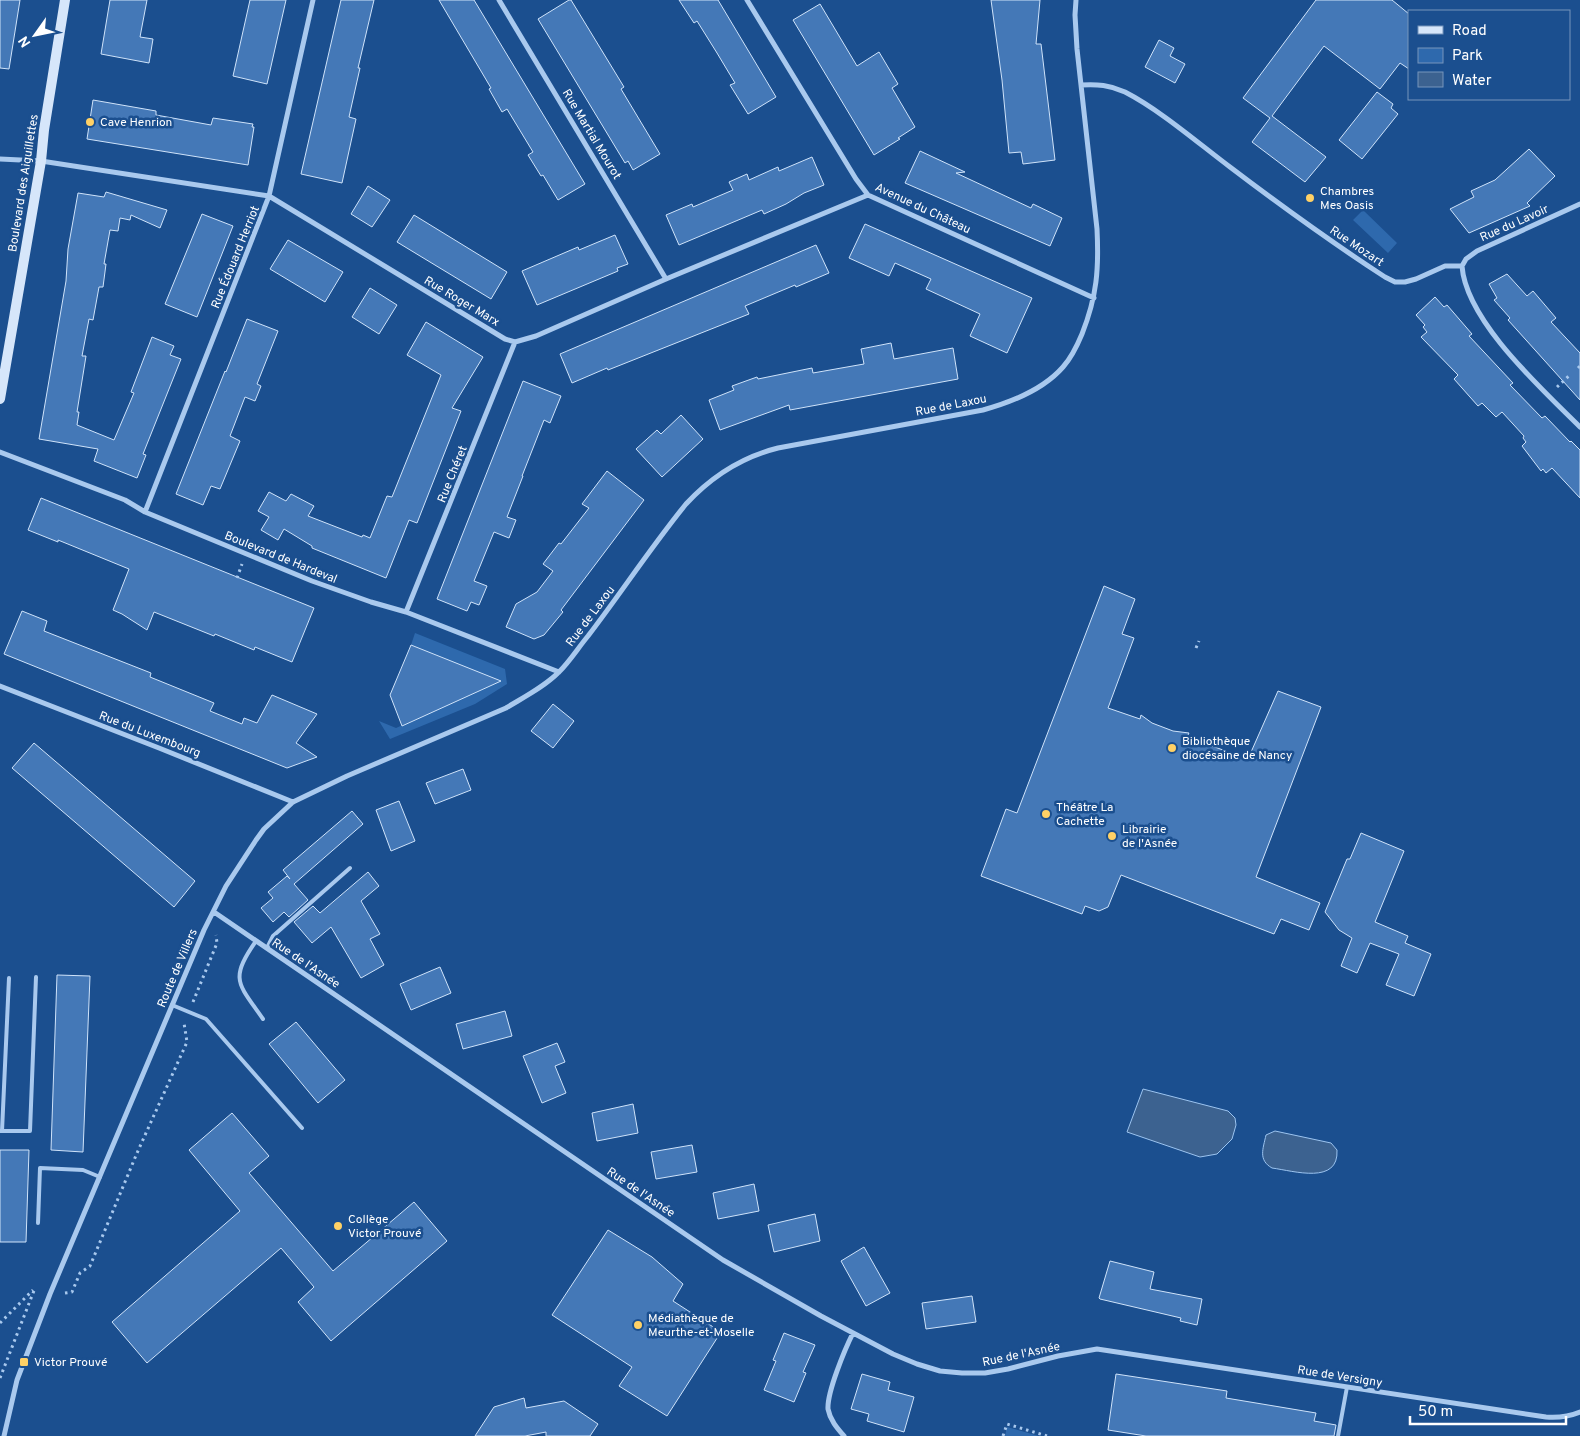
<svg xmlns="http://www.w3.org/2000/svg" width="1580" height="1436" font-family="Overpass,sans-serif">
  <rect width="100%" height="100%" fill="#1b4f8f"/>
  <path fill="#2e69ad" d="M1363,210L1397,243L1388,253L1353,220Z
    M415,633L505,669L507,684L475,704L390,739L379,721L396,728L487,687L490,678L411,645Z
    M1007,1427L1039,1436H1005Z"/>
  <path fill="#3c6290" stroke="#9cc4f0" d="M1143,1089L1228,1111L1235,1118L1236,1125L1232,1139L1217,1154L1200,1157L1127,1132Z
    M1275,1131L1331,1143L1337,1150C1339,1185 1294,1171 1272,1168C1258,1160 1263,1149 1266,1135Z"/>
  <path fill="#4478b7" stroke="#cfe3fa" d="M0,0H20L9,69L0,68Z
    M110,0H147L140,37L153,39L149,63L101,54Z
    M250,0H286L267,84L233,76Z
    M341,0H374L358,68H360L349,117L356,119L342,183L301,174Z
    M439,0H474L585,184L558,200L543,175L541,176L528,155L533,152L507,109L502,112L489,89L491,88Z
    M569,0H571L624,87L621,89L660,154L633,170L628,161L625,163L538,19Z
    M679,0H718L776,97L748,114L730,85L735,83L717,53L697,21L694,23Z
    M991,0H1040L1036,44H1041L1055,160L1023,164L1021,152L1009,153L1002,80Z
    M1316,0H1392L1409,14V69L1400,63L1380,89L1324,46L1272,116L1326,157L1305,182L1252,142L1270,118L1243,98Z
    M820,4L857,66L879,52L898,84L892,88L915,127L898,138L900,139L874,155L793,20Z
    M1159,40L1174,48L1170,56L1185,64L1175,83L1145,67Z
    M1377,92L1393,104L1391,108L1398,114L1362,159L1339,140Z
    M93,100L156,111V115L211,125L213,118L253,124L252,127H254L248,165L87,139Z
    M1529,149L1555,176L1527,203L1530,206L1469,233L1450,209L1474,197L1471,191L1495,180Z
    M920,151L965,172L956,173L1031,208L1033,204L1062,218L1050,246L905,183Z
    M812,157L824,185L804,193L786,204L764,214L762,210L679,245L666,215L692,204L693,207L733,190L729,182L747,174L749,180L778,167L779,171Z
    M368,186L390,200L372,227L351,214Z
    M106,192L167,210L160,228L131,215L130,220L120,218L118,231L110,230L104,264H106L103,287H99L93,320L89,319L82,356H86L77,412H79L77,425L114,440L134,393L131,392L152,337L174,346L170,355L181,359L143,454L146,455L137,478L94,461L98,449L39,439L66,281L68,249L78,193L104,197Z
    M202,214L233,226L197,317L165,304Z
    M414,215L507,272L491,299L397,242Z
    M865,224L1032,298L1007,353L970,336L980,314L926,289L931,279L895,263L889,276L849,258Z
    M615,235L628,264L617,268L618,271L537,305L522,271L578,247L579,250Z
    M288,240L343,272L325,302L270,269Z
    M816,245L829,273L796,287L795,285L745,306L749,314L608,370L607,368L572,383L560,354Z
    M1507,274L1527,296L1533,291L1556,318L1551,322L1580,353V400L1508,320L1510,318L1494,300L1497,298L1489,284Z
    M370,288L397,305L379,334L352,317Z
    M1435,297L1444,307L1447,305L1472,334L1469,336L1513,383L1510,385L1542,418L1545,416L1570,442L1571,441L1580,450V498L1552,468L1546,473L1543,469L1541,471L1522,446L1526,442L1523,438L1524,436L1502,412L1496,417L1482,403L1478,406L1454,379L1458,375L1421,337L1427,332L1423,327L1425,325L1416,315Z
    M247,319L278,331L257,384L261,386L255,401L245,397L230,436L240,441L220,489L211,486L203,505L176,494L225,371L226,372Z
    M426,322L483,357L452,408L461,411L417,523L409,520L386,578L312,548V546L284,529L278,540L261,530L269,517L258,511L269,492L286,501L291,494L314,506L308,516L362,537L363,535L370,538L387,496L392,497L441,375L407,355Z
    M891,343L894,359L953,348L958,379L790,410L789,405L720,430L709,400L734,390L732,386L757,377L758,379L812,368L813,373L864,364L861,349Z
    M523,381L561,396L550,423L544,420L522,476H523L507,517L516,520L509,538L494,532L474,581L487,586L479,605L471,602L467,611L437,599Z
    M681,415L703,439L662,477L636,449L657,430L661,434Z
    M607,471L644,500L561,610L563,612L544,635L534,639L506,627L516,604L537,592L553,571L543,564L559,543L561,544L589,508L582,504Z
    M41,498L314,608L292,662L255,647L254,650L215,634L214,636L154,612L147,630L122,614L113,610L129,569L58,540V542L28,530Z
    M1104,586L1135,599L1122,634L1134,638L1108,708L1140,719L1141,715L1152,723L1173,731L1189,733L1187,737L1248,759L1278,691L1321,707L1256,877L1320,903L1309,930L1281,919L1274,934L1121,875L1108,907L1099,911L1085,906L1082,914L981,876L1006,809L1017,813Z
    M22,611L47,621L44,631L151,673L150,677L214,703L210,711L242,724L244,718L257,723L272,695L317,714L296,743L317,757L287,768L4,654Z
    M411,645L501,681L402,726L390,695Z
    M553,704L574,721L553,748L531,731Z
    M34,743L195,881L174,907L12,768Z
    M463,769L471,790L435,804L426,783Z
    M399,801L415,841L391,851L376,810Z
    M352,811L363,824L294,884L308,900L289,917L284,912L273,922L261,908L273,898L268,892L287,876L290,879L283,870Z
    M1361,833L1404,851L1375,922L1408,936L1405,943L1431,954L1414,996L1386,985L1399,954L1370,943L1357,973L1341,966L1352,938L1339,930L1325,912L1347,859H1350Z
    M368,872L379,886L361,901L380,934L370,939L384,965L361,978L331,927L312,943L294,922L313,906L320,913Z
    M440,967L451,993L411,1010L400,984Z
    M57,975L90,976L83,1152L51,1150Z
    M505,1011L512,1036L463,1049L456,1024Z
    M296,1022L345,1080L318,1103L269,1044Z
    M557,1043L565,1062L555,1066L566,1093L542,1103L523,1056Z
    M633,1104L638,1133L597,1141L592,1113Z
    M232,1113L269,1156L249,1173L333,1271L414,1202L447,1241L331,1341L298,1302L314,1287L281,1248L147,1363L112,1322L240,1211L189,1150Z
    M692,1145L697,1172L656,1179L651,1152Z
    M0,1150H29L26,1242H0Z
    M754,1184L759,1211L718,1219L713,1193Z
    M815,1214L820,1241L774,1252L768,1225Z
    M608,1230L652,1257L683,1284L673,1301L721,1332L667,1416L619,1386L632,1367L552,1315Z
    M864,1247L890,1293L866,1306L841,1261Z
    M1110,1261L1154,1272L1150,1289L1202,1299L1197,1325L1180,1321L1181,1318L1100,1299L1099,1298Z
    M972,1296L976,1322L926,1329L922,1303Z
    M784,1333L815,1345L803,1372L806,1373L794,1402L764,1390L776,1361L773,1360Z
    M862,1374L890,1382L888,1390L914,1397L904,1432L867,1421L869,1414L851,1409Z
    M1116,1374L1227,1391L1226,1398L1316,1413L1314,1421L1336,1425L1334,1436H1146L1108,1430Z
    M524,1398L526,1408L564,1401L598,1424L590,1436H546V1432L525,1436H475L494,1407Z"/>
  <g fill="none" stroke-linecap="round" stroke-linejoin="round">
    <path stroke="#a9c9ee" stroke-width="3" stroke-dasharray="2.5 4" stroke-linecap="butt" d="M1578,368L1580,366
      M1557,387L1571,374
      M237,578L242,564
      M1196,648L1199,641
      M193,1002L217,943L216,935
      M65,1293L72,1292L80,1273L90,1266L137,1153L187,1042L184,1023
      M0,1323L33,1290
      M0,1378L35,1288
      M1003,1436L1007,1424L1047,1436"/>
    <path stroke="#a9c9ee" stroke-width="4" d="M256,941C229,980 238,983 263,1019
      M267,948L273,936L350,868
      M172,1005L206,1019L302,1128
      M0,1131H30L36,977
      M2,1131L9,978
      M38,1223L40,1168L83,1170L100,1177
      M1338,1436L1347,1387"/>
    <path stroke="#a9c9ee" stroke-width="5" d="M499,0L666,279
      M747,0L856,179L868,195L1094,298
      M1081,85C1097,84 1110,85 1125,92C1160,110 1198,143 1230,167C1280,205 1331,242 1385,277L1395,282H1405L1416,279L1445,266H1462
      M0,159L41,161L269,196L505,339L515,342L536,336L666,279L868,195
      M1462,266C1466,321 1542,389 1580,427
      M1462,266L1466,259L1477,251L1580,204
      M0,452L125,500L145,512L312,581L371,602L406,612L559,672
      M145,512L269,196L313,0
      M406,612L515,342
      M0,686L159,748L293,802
      M214,912L723,1260L821,1316L893,1354L917,1364L940,1371L962,1373H985L1008,1369L1058,1356L1097,1349L1546,1417C1559,1418 1568,1417 1580,1412
      M4,1436L17,1380L50,1294L204,930L226,886L256,840L264,829L293,802L347,776L506,708C524,697 544,687 559,672C570,661 578,648 588,636C621,593 651,547 686,504C711,477 742,457 778,448L983,410C1012,402 1043,390 1063,367C1072,357 1077,346 1082,334C1097,296 1099,269 1097,229L1077,49L1075,15L1076,0
      M844,1436C837,1428 830,1420 828,1409C827,1392 845,1349 853,1333"/>
    <path stroke="#d6e6fa" stroke-width="10" d="M0,399L41,161L44,130L65,0"/>
  </g>
  <g fill="#ffd166" stroke="#1b4f8f" stroke-width="2">
    <circle cx="90" cy="122" r="5"/>
    <circle cx="1310" cy="198" r="5"/>
    <circle cx="1172" cy="748" r="5"/>
    <circle cx="1046" cy="814" r="5"/>
    <circle cx="1112" cy="836" r="5"/>
    <circle cx="338" cy="1226" r="5"/>
    <circle cx="638" cy="1325" r="5"/>
    <rect x="19" y="1357" width="10" height="10" rx="2.5"/>
  </g>
  <g text-anchor="middle" stroke-width="5" stroke-linejoin="round" paint-order="stroke">
    <g font-size="12" fill="#fff" stroke="#1b4f8f" text-anchor="start">
      <text x="100" y="126">Cave Henrion</text>
      <text x="1320" y="195">Chambres<tspan x="1320" dy="14">Mes Oasis</tspan></text>
      <text x="1182" y="745">Bibliothèque<tspan x="1182" dy="14">diocésaine de Nancy</tspan></text>
      <text x="1056" y="811">Théâtre La<tspan x="1056" dy="14">Cachette</tspan></text>
      <text x="1122" y="833">Librairie<tspan x="1122" dy="14">de l'Asnée</tspan></text>
      <text x="348" y="1223">Collège<tspan x="348" dy="14">Victor Prouvé</tspan></text>
      <text x="648" y="1322">Médiathèque de<tspan x="648" dy="14">Meurthe-et-Moselle</tspan></text>
      <text x="34" y="1366">Victor Prouvé</text>
    </g>
    <g font-size="12" fill="#fff" stroke="#1b4f8f">
      <text transform="translate(592 134) rotate(59)" y="4">Rue Martial Mourot</text>
      <text transform="translate(23 183) rotate(-81)" y="4">Boulevard des Aiguillettes</text>
      <text transform="translate(923 208) rotate(25)" y="4">Avenue du Château</text>
      <text transform="translate(1514 223) rotate(-24)" y="4">Rue du Lavoir</text>
      <text transform="translate(1357 246) rotate(34)" y="4">Rue Mozart</text>
      <text transform="translate(235 257) rotate(-68)" y="4">Rue Édouard Herriot</text>
      <text transform="translate(462 301) rotate(31)" y="4">Rue Roger Marx</text>
      <text transform="translate(951 405) rotate(-11)" y="4">Rue de Laxou</text>
      <text transform="translate(452 474) rotate(-68)" y="4">Rue Chéret</text>
      <text transform="translate(281 557) rotate(22)" y="4">Boulevard de Hardeval</text>
      <text transform="translate(590 616) rotate(-53)" y="4">Rue de Laxou</text>
      <text transform="translate(150 734) rotate(21)" y="4">Rue du Luxembourg</text>
      <text transform="translate(306 963) rotate(34)" y="4">Rue de l'Asnée</text>
      <text transform="translate(177 968) rotate(-67)" y="4">Route de Villers</text>
      <text transform="translate(641 1192) rotate(34)" y="4">Rue de l'Asnée</text>
      <text transform="translate(1021 1354) rotate(-12)" y="4">Rue de l'Asnée</text>
      <text transform="translate(1340 1376) rotate(9)" y="4">Rue de Versigny</text>
    </g>
  </g>
  <rect x="1408" y="10" width="162" height="90" fill="#1b4f8f" stroke="#7695bc"/>
  <rect x="1418" y="26" width="25" height="8" fill="#d6e6fa" stroke="#7695bc"/>
  <text x="1452" y="35" font-size="15" fill="#ffffff">Road</text>
  <rect x="1418" y="48" width="25" height="15" fill="#2e69ad" stroke="#7695bc"/>
  <text x="1452" y="60" font-size="15" fill="#ffffff">Park</text>
  <rect x="1418" y="72" width="25" height="15" fill="#3c6290" stroke="#7695bc"/>
  <text x="1452" y="85" font-size="15" fill="#ffffff">Water</text>
  <g transform="translate(35 35) rotate(237)" stroke="#1b4f8f" stroke-width="4" paint-order="stroke">
  <path d="M0-4L9 19L0 12L-9 19Z" fill="#ffffff"/>
  <text y="-8" font-size="14" font-weight="bold" text-anchor="middle" fill="#ffffff">N</text>
  </g>
  <path d="M1410 1416v8h156v-8" fill="none" stroke="#ffffff" stroke-width="2.5"/>
  <text x="1418" y="1416" font-size="15" fill="#ffffff" stroke="#1b4f8f" stroke-width="4" paint-order="stroke">50 m</text>
</svg>
